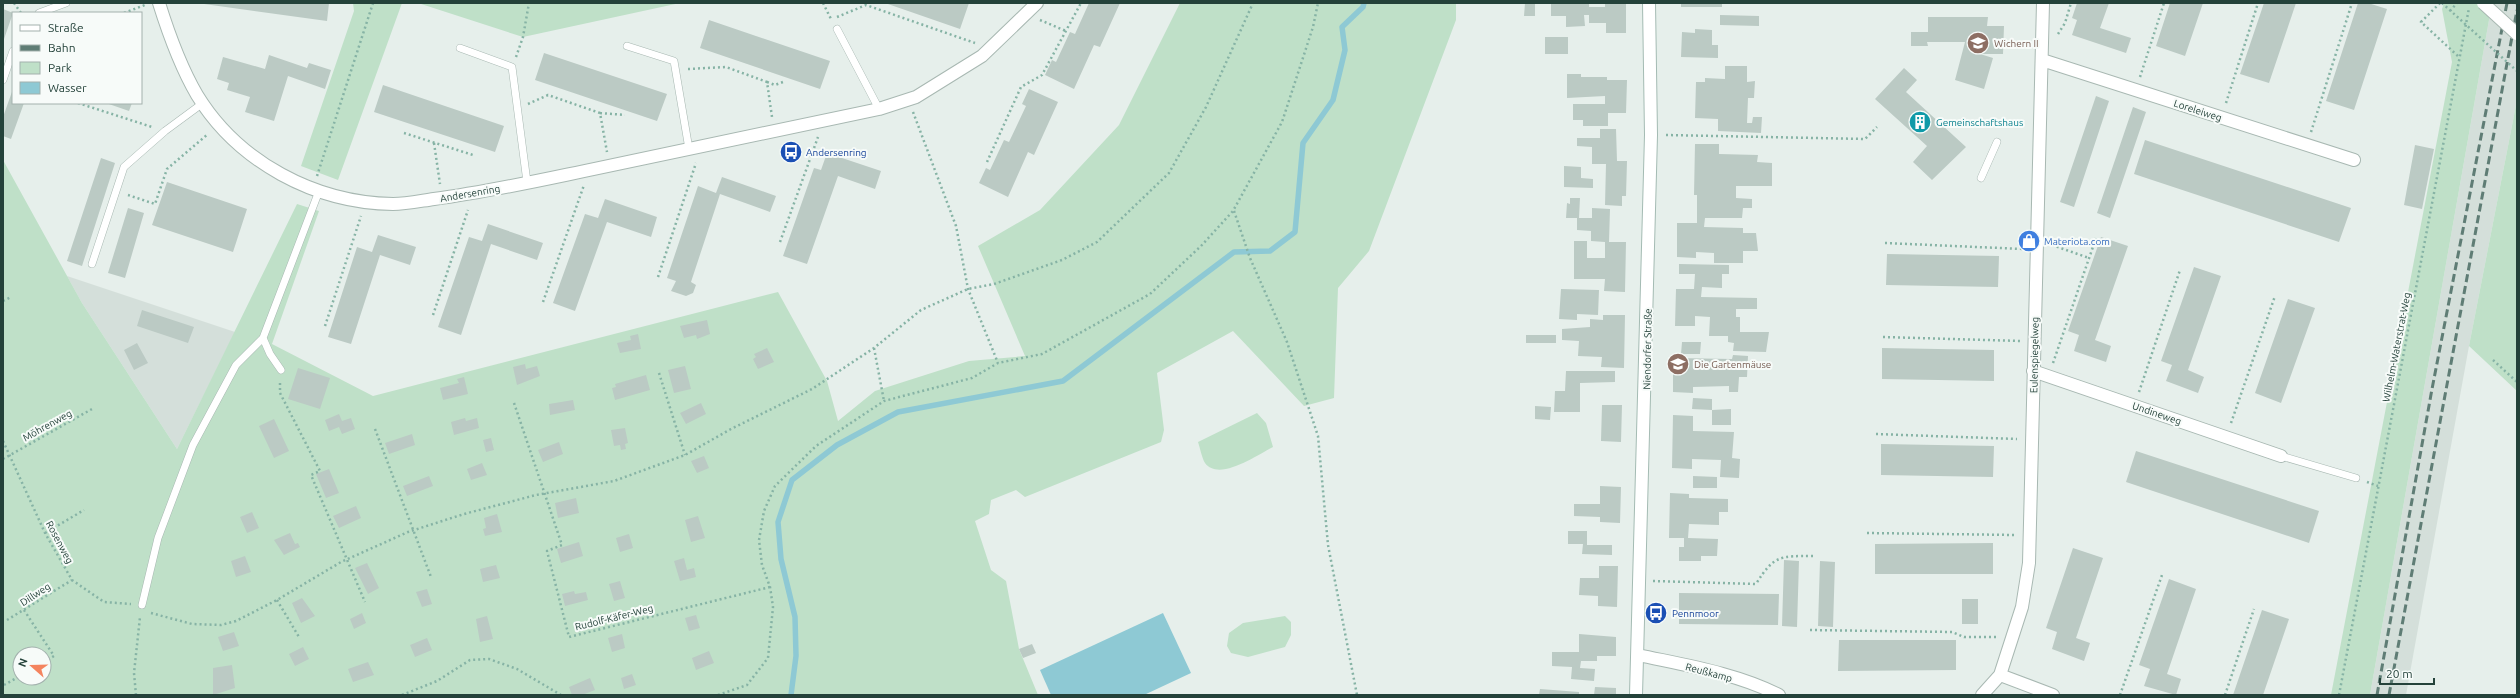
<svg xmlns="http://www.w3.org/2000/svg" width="2520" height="698" font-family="Ubuntu,sans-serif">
  <rect width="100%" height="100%" fill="#e6efeb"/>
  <path fill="#d4dfda" d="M2492,3H2517V100L2469,346L2406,695H2370Z
    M67,276L235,332L177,449L82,303Z"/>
  <path fill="#bfe0c8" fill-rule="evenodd" d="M353,3H402L338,180L301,166L354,11Z
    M418,3H680L523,37Z
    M1180,3H1456V20L1369,251L1338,288L1334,398L1304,406L1233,331L1157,373L1164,430L1161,442L1025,497L1016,490L991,500L989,514L975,521L991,570L1006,581L1019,649L1038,695H3V160L82,303L177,449L297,204L319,211L272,344L373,396L778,292L827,381L838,421L875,391L969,361L1025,356L978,246L1040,210L1119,125ZM20,654H44V678H20Z
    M2444,3H2492L2370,695H2331L2452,62L2442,9Z
    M2517,100V391L2469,346Z
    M1257,413L1266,423L1273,447C1257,455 1219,482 1205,463C1202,458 1200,448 1198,442Z
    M1285,616L1291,622V635L1285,647L1248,657L1231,653L1227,646L1229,633L1243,623Z"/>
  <path fill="#8ec9d4" d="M1163,613L1191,673L1144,695H1051L1040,670Z"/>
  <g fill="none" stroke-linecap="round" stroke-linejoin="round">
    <path stroke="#8ec9d4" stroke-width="5.5" d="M791,695L796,656L795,617L781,559L778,522L792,480L837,445L898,412L1063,381L1234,252L1270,251L1295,232L1303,143L1333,100L1345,50L1342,27L1363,7L1364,3"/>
  </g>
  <path fill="#bbcac4" d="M197,3H329L327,21Z
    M885,3H969L960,29Z
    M1089,3H1120L1100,47L1094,45L1074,89L1045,75L1052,60L1056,62L1070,32L1075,34Z
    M1525,3H1535V16H1524Z
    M1551,3L1589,4V7H1605V3H1626V33H1606V23H1589V15H1584L1585,26L1566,27V16H1551Z
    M1681,3H1722V7H1681Z
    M2077,3H2109L2100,28L2131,38L2126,53L2072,35L2077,20L2072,18Z
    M2170,3H2203L2185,56L2156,46Z
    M2264,3H2296L2269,83L2240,74Z
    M2358,3H2368L2387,9L2354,110L2326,101Z
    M3,9L13,13L3,42Z
    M1720,15L1759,16V26L1720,25Z
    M1928,17H1988L1987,26H2004L2003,54H1980L1993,58L1984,89L1955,80L1965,42H1927L1928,46H1911V32H1928Z
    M709,20L830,61L820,89L700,48Z
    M1695,29L1712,30V45H1718V58L1681,57L1682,32L1695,33Z
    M1545,37H1568V54H1545Z
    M544,53L667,94L657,121L535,80Z
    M269,55L307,68L309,63L331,70L325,89L288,76L274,121L245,112L250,97L227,90L229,83L217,79L223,57L265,69Z
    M1725,66H1747V82L1755,81L1754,98H1748L1747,123H1752L1753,117H1762L1761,133L1718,131V119L1695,118L1696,82H1705V78L1725,79Z
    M1904,68L1917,80L1906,92L1966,147L1932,180L1913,162L1927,146L1875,99Z
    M1567,74H1581V77H1607V80H1627L1626,113H1608V126H1583V120H1573V104H1605V96L1567,98Z
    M383,85L504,126L495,152L374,112Z
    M13,89V103H24L11,139L3,136V117Z
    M1029,89L1058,102L1034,155L1028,152L1008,197L979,183L986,168L990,170L1004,140L1009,142L1026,106L1022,104Z
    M2096,96L2109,101L2074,207L2060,202Z
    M106,103H132L129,111Z
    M2133,107L2146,112L2110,218L2097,213Z
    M1600,129H1616L1617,161H1627L1626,196H1622V206L1605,205L1606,164H1592V147L1577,146V138H1600Z
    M2145,140L2351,208L2339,242L2134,174Z
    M1695,144H1719V154L1758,155L1757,162L1772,163V186H1736V198L1752,199V208H1743L1742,218H1705L1704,227L1743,228V233H1756L1758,251H1743V263H1714V253L1696,252V258L1677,257V223H1697V195H1694Z
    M2415,145L2434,149L2422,209L2404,205Z
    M827,153L881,171L875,189L838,176L807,264L783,256L814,168L821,170Z
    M101,158L115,163L82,266L67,261Z
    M1564,166L1581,167V178L1593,179V188L1564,187Z
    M722,177L776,196L770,212L720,194L691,282L696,285L693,293L686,296L671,291L676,281L667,278L698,186L716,193Z
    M167,182L247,209L233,252L152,225Z
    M1570,198H1580L1579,218H1592V208L1610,209L1609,242H1626L1625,292L1604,291L1605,279H1574V241H1587V258H1605V242L1591,241V231L1577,230V218H1566L1567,203L1570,204Z
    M605,199L657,217L651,237L607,222L575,311L553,303L585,214L598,218Z
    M128,208L144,213L125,278L108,273Z
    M488,224L543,243L537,260L491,244L461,335L438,327L469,237L482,241Z
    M378,235L416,247L410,265L380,255L351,344L328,337L357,247L372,252Z
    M2101,237L2128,246L2095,340L2111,346L2106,362L2074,351L2079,335L2068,331Z
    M1887,254L1999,256L1998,287L1886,285Z
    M1679,264L1729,265V274H1722V288L1702,287L1701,297L1757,298V309H1736V317H1740V332H1769L1766,352L1733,351L1734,343L1728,342V336H1709L1710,317L1695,316V326H1675L1676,289H1694L1695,274H1679Z
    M2194,267L2221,276L2188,370L2204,377L2198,393L2166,381L2172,365L2161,361Z
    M1561,289L1599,290L1598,315L1577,314V320L1559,319Z
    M2288,299L2315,308L2281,403L2255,393Z
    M142,310L194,327L188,343L137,326Z
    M1603,315H1625L1624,368L1601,367L1602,357L1578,356L1579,341L1562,340V329L1590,327V319L1603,320Z
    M707,320L710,334L697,339L696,335L684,338L680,326Z
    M638,334L641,349L620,353L617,343L631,340L630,336Z
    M1526,335H1556V343H1526Z
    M1682,342H1701L1700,354H1681Z
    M137,343L148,363L134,370L124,350Z
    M767,348L774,362L758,369L753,359L756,357L754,354Z
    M1882,348L1994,350V381L1882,379Z
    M1733,355L1748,356L1747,377H1739L1738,392H1729V386L1693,387V393L1673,392V358L1732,359Z
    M525,364L526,369L537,366L540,376L517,385L513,367Z
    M685,366L691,389L674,393L668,370Z
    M298,368L330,378L320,409L288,399Z
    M1566,371H1615V382L1580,383V412H1554L1555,391H1565Z
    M646,375L650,390L615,400L612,388L616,387L615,384Z
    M464,377L468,394L443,400L440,388L459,383L457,379Z
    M1693,398L1712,399V410L1692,409Z
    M573,400L575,410L550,415L549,404Z
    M701,403L706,414L686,424L680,413Z
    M1602,405H1622L1621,442L1601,441Z
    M1535,406L1551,407L1550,420L1535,419Z
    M1731,409V425H1712V410Z
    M339,414L342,421L351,418L355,429L342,434L339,427L329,431L325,420Z
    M1673,415L1693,416V431L1734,432L1732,458L1740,459L1739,478L1720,477L1721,460L1692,459V469L1672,468Z
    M465,418L466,421L477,418L479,428L454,435L451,422Z
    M274,419L289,451L274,458L259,426Z
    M625,428L628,443L625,444L626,449L621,450L620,445L614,446L611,430Z
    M412,434L415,445L389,454L385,443Z
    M491,438L494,450L486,452L483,440Z
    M559,442L563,454L543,462L538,450Z
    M1881,444L1994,446L1993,477L1881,475Z
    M2136,451L2319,511L2309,543L2126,482Z
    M704,456L709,468L697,473L691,461Z
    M482,463L487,475L471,480L467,469Z
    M329,469L339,493L326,498L316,474Z
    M429,476L433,486L407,496L403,486Z
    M1693,476L1717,477V488H1693Z
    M1600,486L1621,487L1620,523L1600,522V517L1574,516V504H1600Z
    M1670,493L1689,494V498L1728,499V512H1719V525L1689,524L1688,538L1718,539L1717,556H1701V561H1679V547H1684V538H1669Z
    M576,498L579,513L558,518L555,503Z
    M356,506L361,518L339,528L333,516Z
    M252,512L259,528L247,533L240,517Z
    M497,514L502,532L485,536L483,529L486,528L484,518Z
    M698,516L705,538L691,542L685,520Z
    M1568,531H1587V545H1612V555L1582,554L1583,544H1568Z
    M290,533L295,544L298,543L300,547L284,555L274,540Z
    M629,534L633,548L620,552L616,538Z
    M579,542L583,556L561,563L557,549Z
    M1993,543V574H1875V544Z
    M2073,548L2103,558L2076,638L2090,643L2084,661L2052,649L2057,632L2046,628Z
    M245,556L251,572L236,577L231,561Z
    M684,558L687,570L694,568L696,577L680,581L674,561Z
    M1784,560L1799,561L1797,627L1782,626Z
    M1820,561L1835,562L1833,627L1818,626Z
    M367,563L379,588L368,594L355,568Z
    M496,565L500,578L483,582L480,569Z
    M1599,566H1618L1617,607L1598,606V596L1579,595L1580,578H1599Z
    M2169,579L2196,589L2167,674L2181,679L2176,695L2144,686L2150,669L2139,665Z
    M620,581L625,598L614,601L609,584Z
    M427,589L432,604L422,607L416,592Z
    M574,591L575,594L586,592L588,600L565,606L562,594Z
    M1679,593L1779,594L1778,625L1679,624Z
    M302,598L315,616L301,623L292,603Z
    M1962,599H1978V624H1962Z
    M2262,610L2289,619L2263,695H2233Z
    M362,613L366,623L354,629L350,619Z
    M696,615L700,628L689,631L685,618Z
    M487,616L493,639L480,642L476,619Z
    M234,632L239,646L223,651L218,637Z
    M622,634L625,648L612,652L608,638Z
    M1579,634L1616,637V656H1597V661H1581L1580,668L1595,669L1594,681L1571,679L1572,667L1552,666V652H1579Z
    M427,638L432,650L415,657L410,645Z
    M1839,640H1956V670L1838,671Z
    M1032,644L1036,653L1023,658L1019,649Z
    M303,647L309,659L295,666L289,654Z
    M709,651L714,663L696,670L692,658Z
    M368,662L374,675L353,682L348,669Z
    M232,665L235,688L213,695V668Z
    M632,674L636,685L624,689L621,678Z
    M590,678L595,690L582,695H572L569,687Z
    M1595,687L1616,688V695H1594Z
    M1540,689L1579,692V695H1539Z"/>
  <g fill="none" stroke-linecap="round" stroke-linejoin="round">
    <g stroke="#a8b8b2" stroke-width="8">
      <path id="lane" d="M39,13L66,3
        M837,29L879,109
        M627,46L674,61L689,149
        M460,48L512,67L527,182
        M3,80L13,51
        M1981,178L1997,142
        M92,264L124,167L165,131L203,103
        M263,338L270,354L281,370
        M2281,456L2356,478
        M142,605L158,538L193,445L236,365L263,338L319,191"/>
    </g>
    <g stroke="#a8b8b2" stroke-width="14">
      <path id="street" d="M159,3C169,35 180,66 197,95C238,162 315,203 393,204C406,204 420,201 434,199C488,192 541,180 594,169C689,149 784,129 879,109L916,97L982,56L1037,3
        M2042,60L2354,160
        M2033,371L2281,456
        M1638,655C1684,665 1736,673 1779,695
        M2000,675L2053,695
        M1982,695L2000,675L2022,607L2029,563L2043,3"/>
    </g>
    <g stroke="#a4bbb3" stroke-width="14">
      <path id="secondary" d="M1636,695L1651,135L1649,3"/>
    </g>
    <path stroke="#86b3a5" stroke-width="2.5" stroke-dasharray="2 3" stroke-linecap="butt" d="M14,3L21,13
      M823,3L831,19
      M2440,3L2421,22L2459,57
      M2516,3L2517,4
      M2450,11L2457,3
      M124,13L145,5
      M837,17L866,5L975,43
      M1040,20L1066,31
      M2058,34L2065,23L2071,3
      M516,57L523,37L529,3
      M688,69L726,67L767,82L772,117
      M2140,77L2164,3
      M767,82L775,85L783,82
      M78,103L152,127
      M2226,103L2258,3
      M528,104L548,95L600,113L607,152
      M913,112L956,226L968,289L998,363
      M600,113L625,115
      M2311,132L2352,3
      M404,133L473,155
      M1666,135L1865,139L1877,127
      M434,143L440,184
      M987,162L1021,87L1042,75L1081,3
      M317,176L373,3
      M128,195L155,204L167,169L208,134
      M1234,211L1250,258L1287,342L1318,436L1328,545L1357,695
      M780,242L818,137
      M1885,243L2023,249
      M2052,245L2089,258
      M658,277L696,163
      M3,301L11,297
      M543,302L584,185
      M433,315L468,210
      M325,326L361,216
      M1883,337L2021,341
      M874,348L884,401
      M2493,360L2517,382
      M2053,363L2096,238
      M659,373L685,455
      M280,383V393L320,471L311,475L365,602
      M2139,392L2180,270
      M514,403L562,545L547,551L569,637L770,587
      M2231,423L2275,296
      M375,429L431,577
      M1876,434L2017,439
      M3,441L45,533L72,580L104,602L131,604
      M3,459L92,409
      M2367,482L2378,486
      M45,533L84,510
      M1867,533L2016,535
      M1653,581L1756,584C1774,555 1780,556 1813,556
      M277,600L299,637
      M24,610L54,656L44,662
      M151,613L192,624L221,625L236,621L277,600L341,562L408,532L464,514L536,495L614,481L685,455L731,429L812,389L874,348L921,310L968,289L994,284L1062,260L1097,242L1169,173L1206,107L1253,3
      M7,620L72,580
      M1810,630L1952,632L1964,637H1996
      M4,685L20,676
      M136,695L134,673L140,617
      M402,695L437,681L470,660L489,659L517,669L561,695
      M718,695L747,685L768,658L773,607L770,587L762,565L759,540L764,511L775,486L816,446L884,401L972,378L998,363L1042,354L1150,294L1201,246L1233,211L1282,122L1313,27L1318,3
      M2120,695L2162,575
      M2225,695L2254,609
      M2339,695L2469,8"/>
    <use href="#lane" stroke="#fff" stroke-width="7"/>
    <use href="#street" stroke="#fff" stroke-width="12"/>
    <use href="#secondary" stroke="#fff" stroke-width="12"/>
    <path stroke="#5f7d75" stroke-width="3" stroke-dasharray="8 4" stroke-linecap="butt" d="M2377,695L2432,389L2507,3
      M2389,695L2517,10"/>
    <g stroke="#a8b8b2" stroke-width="14" stroke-linecap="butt">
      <path id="street-bridge" d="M2483,3L2517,34"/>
    </g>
    <path stroke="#86b3a5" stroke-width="2.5" stroke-dasharray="2 3" stroke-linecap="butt" d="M2442,3L2517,71"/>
    <use href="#street-bridge" stroke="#fff" stroke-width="12"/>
  </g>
  <defs>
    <g id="school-disc" transform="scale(1.15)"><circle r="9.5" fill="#8d6e63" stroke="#f7fbf9"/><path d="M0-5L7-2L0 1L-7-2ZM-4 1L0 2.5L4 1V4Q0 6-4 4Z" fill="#fff"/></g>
    <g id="building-disc" transform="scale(1.15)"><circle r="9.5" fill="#0f9aa8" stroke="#f7fbf9"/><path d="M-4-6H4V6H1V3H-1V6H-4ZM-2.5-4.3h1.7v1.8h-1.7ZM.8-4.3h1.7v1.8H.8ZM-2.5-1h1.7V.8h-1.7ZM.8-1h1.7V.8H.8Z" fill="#fff"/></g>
    <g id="bus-disc" transform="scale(1.15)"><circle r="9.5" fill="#1a4fb4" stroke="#f7fbf9"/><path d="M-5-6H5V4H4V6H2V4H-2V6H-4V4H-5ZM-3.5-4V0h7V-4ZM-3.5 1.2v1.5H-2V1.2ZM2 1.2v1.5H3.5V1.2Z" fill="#fff"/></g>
    <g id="shop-disc" transform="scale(1.15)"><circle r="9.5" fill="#3f7fe0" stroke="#f7fbf9"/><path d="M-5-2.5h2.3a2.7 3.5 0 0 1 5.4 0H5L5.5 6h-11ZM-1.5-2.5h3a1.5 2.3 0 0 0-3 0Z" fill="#fff"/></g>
  </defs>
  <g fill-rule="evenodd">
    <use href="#school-disc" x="1978" y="43"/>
    <use href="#building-disc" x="1920" y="122"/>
    <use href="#bus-disc" x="791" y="152"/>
    <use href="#shop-disc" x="2029" y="241"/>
    <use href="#school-disc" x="1678" y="364"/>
    <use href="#bus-disc" x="1656" y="613"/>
  </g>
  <g text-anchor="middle" stroke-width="4" stroke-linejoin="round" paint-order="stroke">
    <g font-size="10" fill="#785e54" stroke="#f7fbf9" text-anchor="start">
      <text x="1994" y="47">Wichern II</text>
      <text x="1694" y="368">Die Gartenmäuse</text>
    </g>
    <g font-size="10" fill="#24423a" stroke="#f7fbf9">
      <text transform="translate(2198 110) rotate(18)" y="4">Loreleiweg</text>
      <text transform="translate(470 193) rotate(-10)" y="4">Andersenring</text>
      <text transform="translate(2396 347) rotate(-79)" y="4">Wilhelm-Waterstrat-Weg</text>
      <text transform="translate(1647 349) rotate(-89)" y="4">Niendorfer Straße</text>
      <text transform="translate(2034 355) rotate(-89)" y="4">Eulenspiegelweg</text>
      <text transform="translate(2157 413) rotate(19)" y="4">Undineweg</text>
      <text transform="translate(47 425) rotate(-29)" y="4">Möhrenweg</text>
      <text transform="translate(60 542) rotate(62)" y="4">Rosenweg</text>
      <text transform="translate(35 594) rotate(-33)" y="4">Dillweg</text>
      <text transform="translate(614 617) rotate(-14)" y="4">Rudolf-Käfer-Weg</text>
      <text transform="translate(1709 672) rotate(15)" y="4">Reußkamp</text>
    </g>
    <g font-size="10" fill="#0d838f" stroke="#f7fbf9" text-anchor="start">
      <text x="1936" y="126">Gemeinschaftshaus</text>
    </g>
    <g font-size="10" fill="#164399" stroke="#f7fbf9" text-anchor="start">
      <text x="806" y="156">Andersenring</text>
      <text x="1672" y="617">Pennmoor</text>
    </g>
    <g font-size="10" fill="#366cbe" stroke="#f7fbf9" text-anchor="start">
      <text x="2044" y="245">Materiota.com</text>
    </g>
  </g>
  <rect width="2520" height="698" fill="none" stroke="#24423a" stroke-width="8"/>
  <rect x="12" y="12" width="130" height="92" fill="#f7fbf9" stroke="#a3b1ad"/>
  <rect x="20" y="25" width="20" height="6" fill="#ffffff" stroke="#a3b1ad"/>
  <text x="48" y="32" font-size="12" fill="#24423a">Straße</text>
  <rect x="20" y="45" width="20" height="6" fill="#5f7d75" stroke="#a3b1ad"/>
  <text x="48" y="52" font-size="12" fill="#24423a">Bahn</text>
  <rect x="20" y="62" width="20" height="12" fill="#bfe0c8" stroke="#a3b1ad"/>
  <text x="48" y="72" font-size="12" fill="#24423a">Park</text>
  <rect x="20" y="82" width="20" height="12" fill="#8ec9d4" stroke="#a3b1ad"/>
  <text x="48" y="92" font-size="12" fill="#24423a">Wasser</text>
  <g transform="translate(32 666) rotate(290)"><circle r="19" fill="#f7fbf9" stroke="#a3b1ad"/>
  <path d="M0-3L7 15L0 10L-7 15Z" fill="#f4845f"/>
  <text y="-6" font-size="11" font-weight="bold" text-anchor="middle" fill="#24423a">N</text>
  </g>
  <path d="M2380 678v6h54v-6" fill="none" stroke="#24423a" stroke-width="2"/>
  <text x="2386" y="678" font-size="12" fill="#24423a" stroke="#f7fbf9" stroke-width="3" paint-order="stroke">20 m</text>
</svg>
